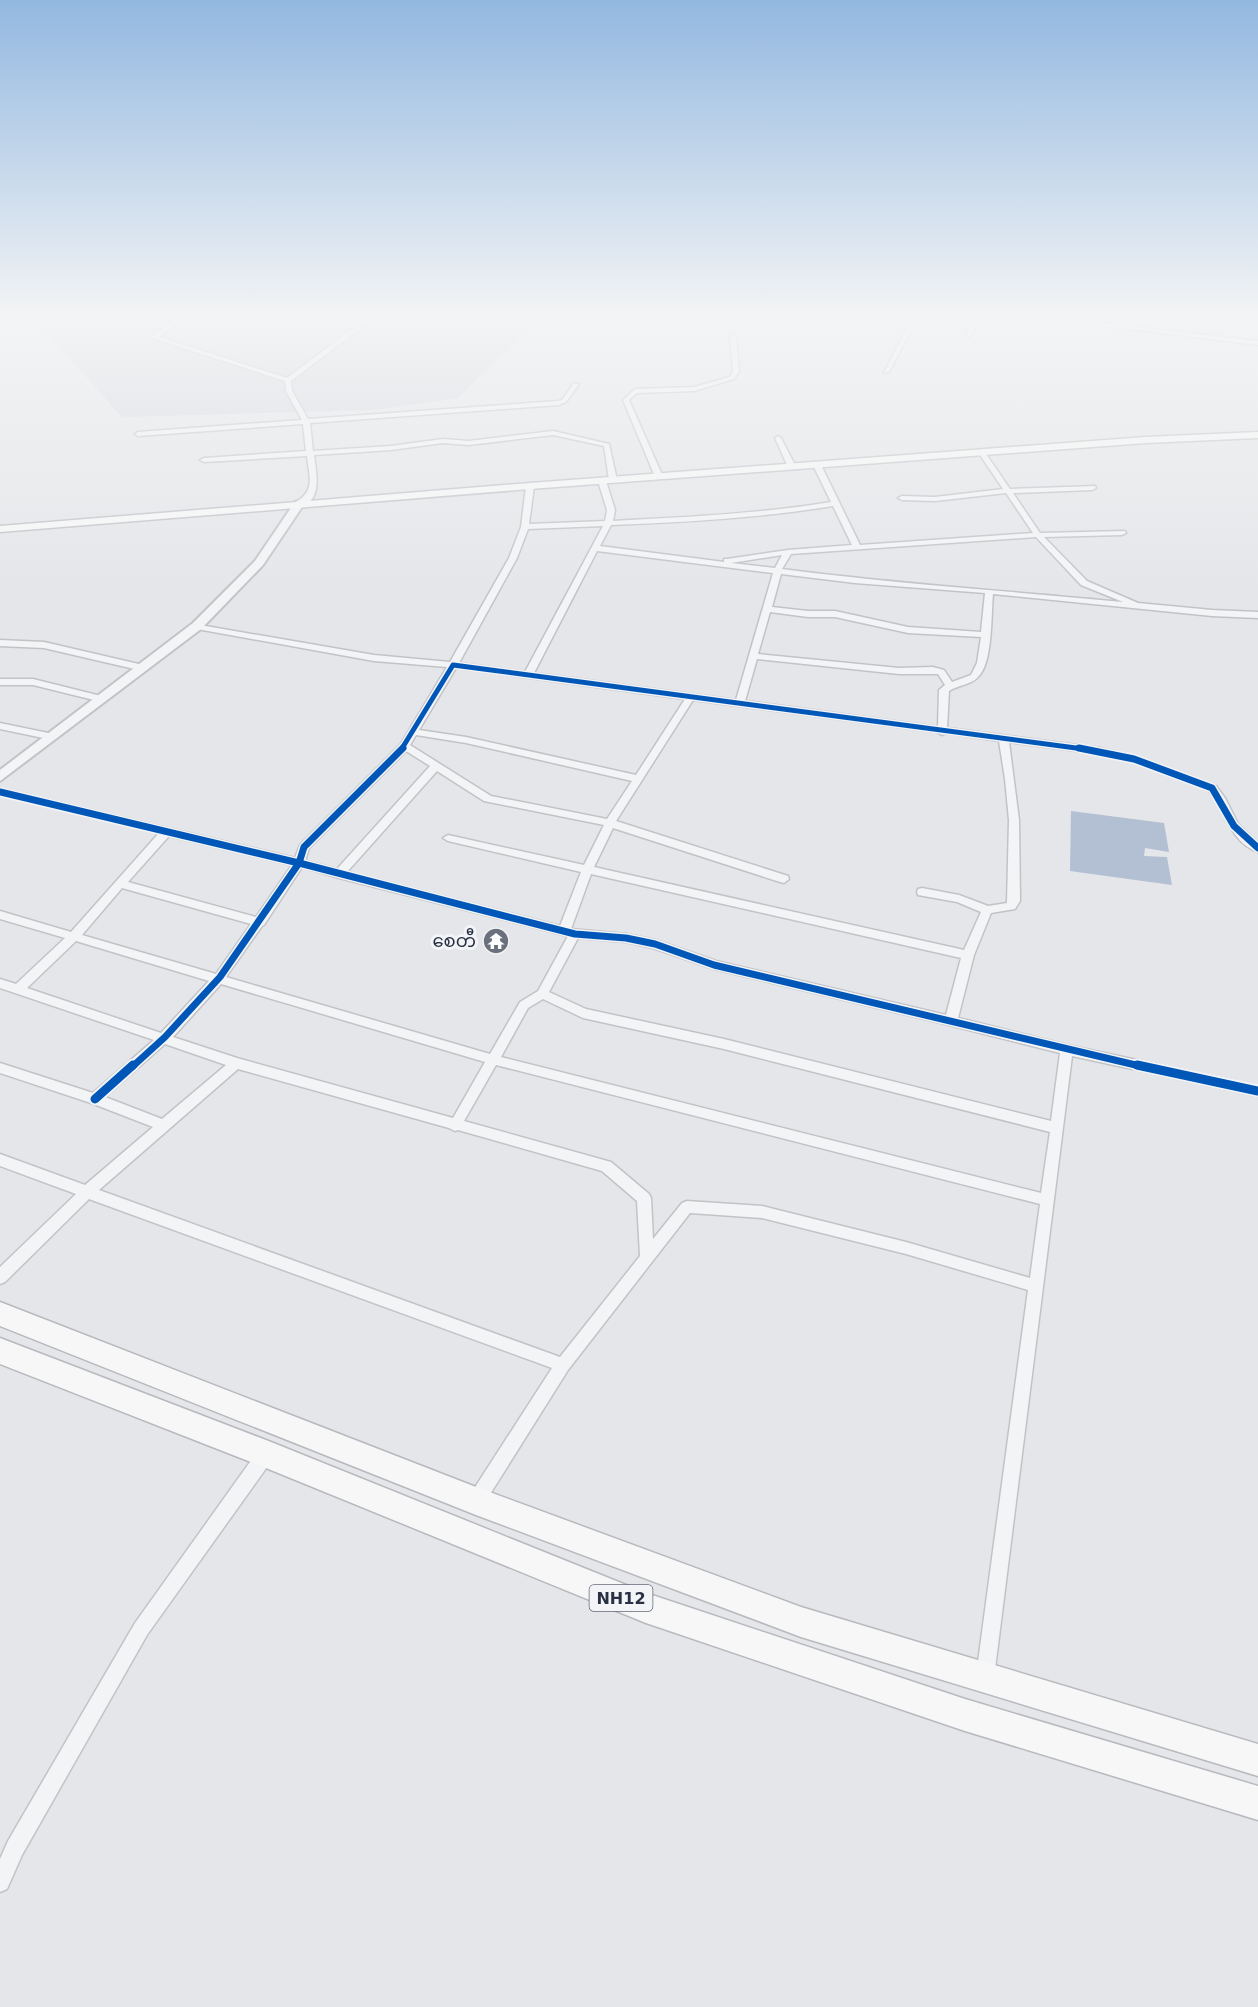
<svg xmlns="http://www.w3.org/2000/svg" width="1258" height="2007" font-family="'DejaVu Sans','Noto Sans Myanmar',sans-serif">
  <rect width="100%" height="100%" fill="#e5e6e9"/>
  <path fill="#d5d7de" d="M31,315H544L458,398L374,410L122,417Z"/>
  <path fill="#b3bfd3" d="M1071,811L1164,823L1169,852L1145,848L1144,856L1167,857L1172,885L1070,871Z"/>
  <g fill="none" stroke-linecap="round" stroke-linejoin="round">
    <g stroke="#c2c3c7" stroke-width="3">
      <path id="minor" d="M181,315H188L159,337L287,378L371,315H378L291,381L292,391L308,419L558,401L562,400L574,383L579,384L566,402L559,405L310,423L313,451L391,446L443,439L469,441L553,431L609,444L617,480L613,482L609,480L604,446L553,435L469,445L443,443L391,450L314,455C316,472 324,506 296,506V502C316,490 309,476 307,456L204,462L200,460L204,458L306,451L303,424L138,436L135,434L138,432L302,420L286,391L285,381L152,338V336Z
        M913,315H919L889,372L884,373Z
        M974,315H980L971,336L966,337Z
        M1015,315H1034L1258,341V345Z
        M733,335L736,337L739,371L734,379L694,391L637,393L629,400L663,477L656,479L623,400L635,389L694,387L730,377L733,371L730,337Z
        M778,436L781,438L796,467L795,469L788,467L775,438Z
        M982,450L984,451L1010,489L1095,486L1096,488L1092,490L1013,493L1040,533L1125,531L1126,533L1122,535L1044,537L1087,581L1138,603L1212,610L1258,612V618L1212,616L993,594C991,614 993,663 978,677C971,685 958,685 949,691L947,728L1100,748L1137,757L1216,786L1225,798L1238,824L1258,843V852C1228,841 1227,810 1208,790L1131,761L1100,754L1009,742L1019,820L1020,901L1015,909L991,913L974,955L958,1018L1067,1045L1258,1086V1096L1072,1056L994,1677L991,1683L985,1686L979,1683L976,1677L1028,1290L906,1254L762,1218L690,1213L568,1370L482,1507L476,1509L470,1507L468,1501L470,1495L552,1368L89,1199L5,1282L0,1284V1267L76,1194L0,1166V1154L85,1185L153,1127L91,1103L0,1073V1063L93,1093L154,1040L0,988V979L16,984L65,938L0,919V911L71,932L159,833L0,795V789L295,858L300,845L401,744L447,667L374,661L197,629L193,626L194,624L374,655L450,662L509,558L521,527L526,486L530,484L534,486L529,524L605,521L607,510L598,481L602,479L606,481L615,510L613,521C686,517 759,514 831,502L813,465L817,463L821,465L860,545L1033,533L1006,493L935,501L902,500L898,498L902,496L935,497L1003,489L978,452ZM833,506L852,545L788,550L727,559H724V562L600,546L611,525C685,522 760,518 833,506ZM603,526L525,672L459,663L517,558L528,529ZM1036,537L1081,585L1123,602C1010,591 896,584 782,569L791,554ZM597,551L773,573L736,700L534,673ZM782,555L775,568L731,563ZM781,574L855,583L985,593L981,632L908,627L835,611H808L772,607ZM770,612L808,617H835L908,633L981,637L977,663L971,675L952,682L944,670L933,667L899,668L758,654ZM757,659L899,674H938L945,685L939,690L938,727L745,701ZM456,668L685,699L636,775L466,737L419,730ZM693,700L937,732L942,735L946,733L999,741L1005,779L1009,820L1007,903L988,906L959,895L922,888L918,889L917,892L918,895L957,902L981,912L964,950L594,867L613,828L780,882L784,883L789,879L788,876L616,821ZM416,735L466,743L632,781L607,819L491,796L410,745ZM406,751L430,766L337,869L305,861L309,848ZM437,771L484,801L604,825L584,865L448,835L443,838L448,841L581,872L560,926L347,872ZM169,836L292,865L256,917L128,882ZM302,867L339,878L568,936L538,991L520,1002L490,1054L226,977L262,926L264,925ZM591,874L961,958L946,1015L716,961L655,940L626,934L571,929ZM122,888L251,924L216,974L82,935ZM578,938L626,942L653,948L714,969L937,1022L1060,1053L1051,1121L724,1039L586,1009L549,992ZM76,941L209,981L161,1033L27,988ZM221,984L485,1062L453,1118L237,1058L173,1037ZM543,999L583,1018L724,1049L1050,1132L1041,1193L501,1057L528,1008ZM165,1044L226,1065L162,1119L105,1097ZM496,1065L1040,1204L1030,1278L906,1242L762,1206L687,1201L682,1203L653,1239L651,1198L649,1194L611,1162L464,1121ZM238,1069L449,1128L455,1131L458,1130L602,1171L637,1201L640,1256L560,1357L99,1190Z
        M0,640L44,642L143,665L147,668L143,671L44,648L0,646Z
        M0,679H33L105,697L107,699L102,702L33,685H0Z
        M0,723L53,734L58,737L53,740L0,729Z
        M266,1446L272,1448L274,1454L272,1460L147,1635L22,1855L7,1889L0,1892V1859L8,1841L135,1623L260,1448Z"/>
    </g>
    <g stroke="#c2c3c7" stroke-width="4">
      <path id="tertiary" d="M299,501L304,504L263,565L201,629L0,781V770L193,623L255,561L295,502Z"/>
    </g>
    <g stroke="#c2c3c7" stroke-width="3">
      <path id="secondary" d="M1258,432V438L1146,443L530,489L0,532V526L530,483L1146,437Z"/>
    </g>
    <g stroke="#b7b9be" stroke-width="3">
      <path id="trunk" d="M0,1302L476,1487L801,1607L1258,1744V1776L801,1637L476,1515L0,1326Z
        M0,1338L266,1440L646,1593L965,1699L1258,1786V1820L965,1731L646,1623L266,1468L0,1364Z"/>
    </g>
    <use href="#minor" fill="#f3f4f6" fill-rule="evenodd"/>
    <use href="#tertiary" fill="#f3f4f6" fill-rule="evenodd"/>
    <use href="#secondary" fill="#f7f7f7" fill-rule="evenodd"/>
    <use href="#trunk" fill="#f7f7f7" fill-rule="evenodd"/>
    <g stroke="#f2f4f8" stroke-width="8">
      <path id="cycleway-far2" d="M401,750L453,665L1091,750"/>
    </g>
    <g stroke="#f2f4f8" stroke-width="10">
      <path id="cycleway-far1" d="M1079,748L1134,759L1212,788L1234,826L1258,848
        M0,792L299,863L575,934L626,938L655,944L714,965L1144,1067
        M132,1067L165,1037L220,977L299,863L304,847L403,748"/>
    </g>
    <g stroke="#f2f4f8" stroke-width="13">
      <path id="cycleway" d="M1137,1065L1258,1091
        M95,1099L133,1065"/>
    </g>
    <use href="#cycleway-far2" stroke="#0057b8" stroke-width="5"/>
    <use href="#cycleway-far1" stroke="#0057b8" stroke-width="7"/>
    <use href="#cycleway" stroke="#0057b8" stroke-width="9"/>
  </g>
  <linearGradient id="sky" x2="0" y2="1"><stop stop-color="#93b8e0"/><stop offset="0.53" stop-color="#f3f4f5"/><stop offset="1" stop-color="#f3f4f5" stop-opacity="0"/></linearGradient>
  <rect width="1258" height="596" fill="url(#sky)"/>
  <defs>
    <g id="temple-disc" transform="scale(1.35)"><circle r="9.5" fill="#6b707d" stroke="#f2f4f8"/><path d="M0-6L5-2H3V0L6.5 2.5H4V6H1.5V3h-3V6H-4V2.5H-6.5L-3 0V-2H-5Z" fill="#fff"/></g>
  </defs>
  <g fill-rule="evenodd">
    <use href="#temple-disc" x="496" y="941"/>
  </g>
  <g text-anchor="middle" stroke-width="6" stroke-linejoin="round" paint-order="stroke">
    <rect fill="#f2f4f8" stroke="#666b79" stroke-width="1.5" x="589.5" y="1585" width="63" height="26" rx="4.5"/>
    <g font-size="16" font-weight="bold" fill="#2a3043">
      <text x="621" y="1604">NH12</text>
    </g>
    <g font-size="18" fill="#2a3043" stroke="#f2f4f8" text-anchor="end">
      <text x="476" y="947">စေတီ</text>
    </g>
  </g>
</svg>
